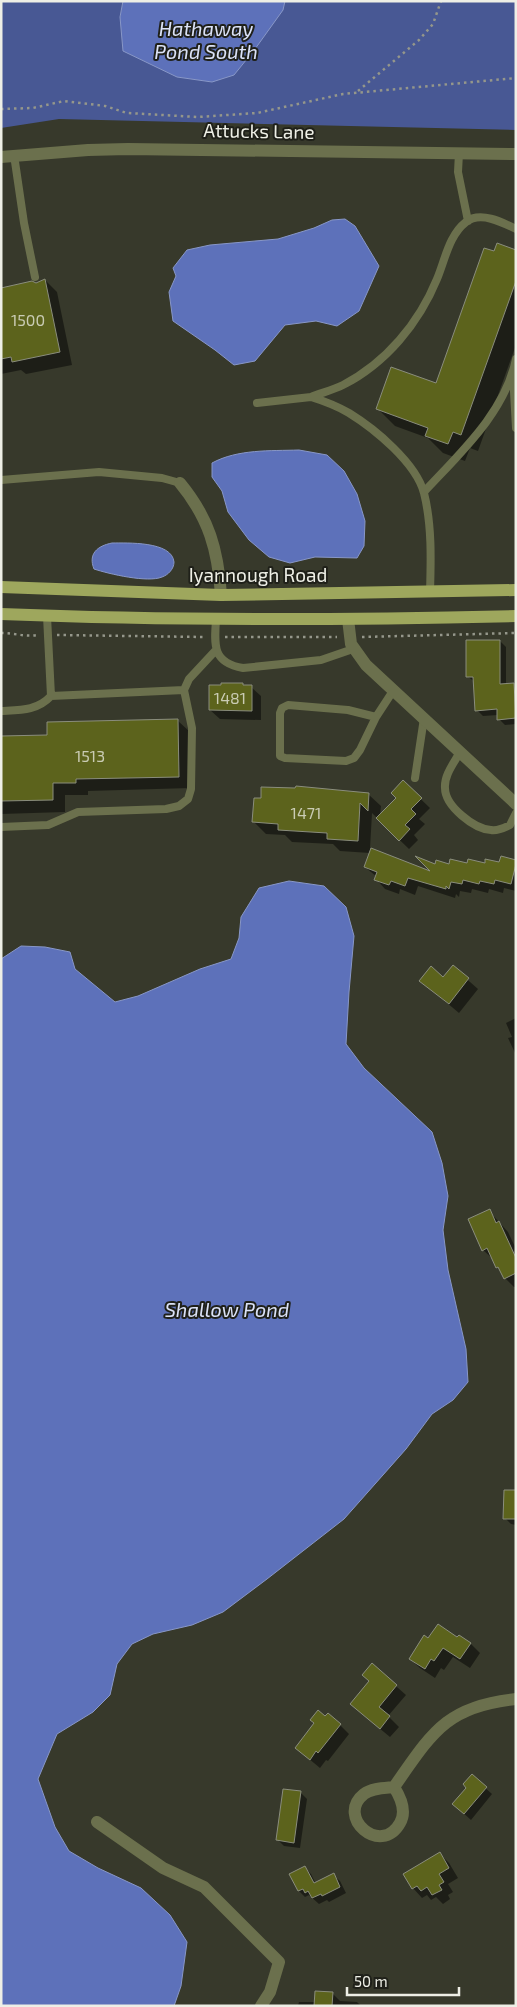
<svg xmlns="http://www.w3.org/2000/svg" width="517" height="2007" font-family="'Exo 2',sans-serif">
  <rect width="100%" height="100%" fill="#37392b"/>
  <path fill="#485894" d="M1,1H123L120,17L264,1H516V130L59,119L1,128Z"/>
  <path fill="#5d71ba" stroke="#8897c7" d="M123,1H285L283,10L255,49L234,75L212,82L177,77L123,51L120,17Z
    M345,219L355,226L379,266L359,311L337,326L316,321L285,325L255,361L234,365L215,350L173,321L169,292L176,276L173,268L187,250L210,245L278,239L314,228L332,220Z
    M299,450L327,455L344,471L357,494L365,521L364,546L357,558L315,557L290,563L269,557L249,540L228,512L222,491L212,477V463C238,449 270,451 299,450Z
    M112,543C127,543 172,541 174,562C174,569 168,575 162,577C148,583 109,574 94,569C88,554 97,546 112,543Z
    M289,881L324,886L346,907L354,936L349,992L346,1044L364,1068L432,1132L442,1163L448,1196L443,1230L448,1270L466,1349L468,1382L453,1400L432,1414L406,1449L344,1519L267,1579L223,1612L192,1625L153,1634L132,1644L117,1664L110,1695L93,1712L57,1734L38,1779L55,1827L69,1851L98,1868L141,1888L170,1915L187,1942L181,1986L174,2006H1V959L21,946L45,947L70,952L75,969L115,1002L138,996L200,969L231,959L239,938L241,917L259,888Z"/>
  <path fill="#0007" d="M516,251V345L478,451L470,448L465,461L443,453L428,438L395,426L378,409L437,385L495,253Z
    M45,280L57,292L72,365L26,374L21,370L1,374V289L36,284Z
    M500,641L506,647V685H514L516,687V724L505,725L499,719L498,715L483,716L477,710L475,682L467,676Z
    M242,684L245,687H251L261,696V720L220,719L210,710Z
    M177,720L190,732L191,788L88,791V795H65V812L1,814V737L49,736Z
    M403,782L430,808L419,819L425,824L414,835L418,840L409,849L372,813L370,849L435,874L436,865L500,864L516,861V891L504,888L503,893L489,889L488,893L472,889L471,893L460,891L459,897L456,894L455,898L418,886L415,895L400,889L399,894L385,889L376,879L377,877L365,867L370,853L340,851L333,844L292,842L285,835L266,834L254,822L368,794L381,806L380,816L398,798Z
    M453,967L478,989L459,1013L421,981L444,978Z
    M516,1018V1055L508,1038L512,1037L506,1023Z
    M489,1211L508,1232L516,1249V1287H514L505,1278L493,1259L483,1250Z
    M516,1492V1525L511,1524L505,1518Z
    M458,1639L471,1644L480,1653L470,1668L453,1657L444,1670L441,1668L435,1678L420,1668L410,1659L429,1640Z
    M372,1665L406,1695L388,1716L399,1727L390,1737L361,1713L370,1682Z
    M340,1725L349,1734L328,1761L326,1760L320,1768L296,1748Z
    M472,1776L492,1794L471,1820L460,1810Z
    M300,1792L307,1799L300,1848L284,1846L278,1840Z
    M440,1854L449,1863L458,1878L448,1884L453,1892L448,1895L450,1899L443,1904L436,1897L431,1900L427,1895L422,1898L413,1888Z
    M305,1868L311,1874L316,1884L333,1875L340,1881L346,1893L329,1902L327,1900L319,1904L309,1895L305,1897L299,1891Z
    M332,1993L340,2001L357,2002L361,2006H298L299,2002H316Z"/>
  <path fill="#5c631c" stroke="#8a8d7d" d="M497,243L516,250V281L461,435L453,432L448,444L425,436L428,428L376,409L391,367L436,383L484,248L494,251Z
    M45,279L60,352L12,362L11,357L1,359V288L32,281L36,283Z
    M466,640H500V684L514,683L516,718L497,720V709L475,711L473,677H466Z
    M221,683H243V685H252V711L209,710V685H221Z
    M178,719L179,777L76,779V783H53V800L1,801V736L47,735V722Z
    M403,780L422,798L411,809L416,814L405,825L410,829L399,841L376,818L396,798L391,793Z
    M296,786L369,793L368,811L360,803L358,841L327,839V833L278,830V824L252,822L254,798H261V787L295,788Z
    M371,848L430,871L415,856L435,864L436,860L449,864L450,859L467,863L468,859L485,863V859L499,862L501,856L516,860V864L511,884L495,880L494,884L480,881L479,884L463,880L462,884L451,882L449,889L446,886V889L408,878L405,886L391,881L389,885L374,880L377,872L364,867Z
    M453,965L469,978L449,1004L419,981L431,966L443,977Z
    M490,1209L496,1223L499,1221L516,1258V1273L504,1279L498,1267L496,1268L487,1248L482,1251L468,1219Z
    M504,1490H516V1519H503Z
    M438,1624L457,1637L459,1635L471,1643L460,1659L443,1648L434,1661L431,1659L425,1669L409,1659L424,1635L428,1638Z
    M372,1663L397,1685L379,1707L390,1716L380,1729L350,1704L369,1681L362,1675Z
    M318,1710L325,1716L328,1713L341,1724L318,1753L316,1751L310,1760L295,1748L314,1723L310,1720Z
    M472,1774L487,1787L464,1814L452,1804L466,1788L463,1784Z
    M283,1789L301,1791L294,1843L276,1840Z
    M440,1852L449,1868L439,1874L444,1882L439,1885L442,1890L432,1895L427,1887L421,1891L417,1886L412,1889L403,1874Z
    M305,1866L314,1883L334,1873L340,1887L322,1896L321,1894L312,1898L308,1891L305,1893L303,1889L298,1891L289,1874Z
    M315,1991L333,1992L332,2006H314Z"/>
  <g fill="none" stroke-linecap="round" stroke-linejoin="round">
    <path stroke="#95978b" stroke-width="2.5" stroke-dasharray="2.5 4" stroke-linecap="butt" d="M358,91L419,40L433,24L441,1
      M1,109L33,108L64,101L105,106L127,113L198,117L257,113L343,94L516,78
      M1,633C14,633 25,637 37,635
      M57,635L204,637
      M225,637H337
      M362,637L516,633"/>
    <path stroke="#6b704d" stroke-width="8" d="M459,153L458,172L468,221
      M14,155L24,223L35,277
      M513,373L516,428
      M257,403L311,397
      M1,480L99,472L162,478L180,483
      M424,492C459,454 505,413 516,359
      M430,592C431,560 432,525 424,493C416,463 375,429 349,413C337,406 324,401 311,397C321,393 333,390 343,385C386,363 419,323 437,279C445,260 449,235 466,222C480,211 502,222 516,229
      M216,620C214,646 213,663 243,668L321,660L353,649
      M51,696L184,690
      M1,711C20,710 37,711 51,696L47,616
      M376,717L348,710L288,705L282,708L280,713V756L285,758L346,761L354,758L360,750L376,717L393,691
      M460,752C454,763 444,775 445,788C445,806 474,829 491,830C497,831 504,828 510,825L516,813
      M415,778L424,718
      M1,827L48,825L78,812L166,809L179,806L188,799L191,789L192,728L184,690L189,679L216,650"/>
    <path stroke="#6b704d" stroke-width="12" d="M1,157L88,150L128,149L516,154
      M180,483C209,518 218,550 221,595
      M348,619L351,644L366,665L516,804
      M394,1787C401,1798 407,1811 400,1823C381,1857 335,1817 364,1794C372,1788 385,1788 394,1787C432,1733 446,1706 516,1699
      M97,1822L163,1868L204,1887L279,1962L270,1992L261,2006"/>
    <path stroke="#9ea75d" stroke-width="12" d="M1,587L221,595L516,590
      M1,614C173,621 344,620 516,616"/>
  </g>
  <g text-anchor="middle" stroke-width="4" stroke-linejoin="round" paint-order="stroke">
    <g font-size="16" fill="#caccb4">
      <text x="28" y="326">1500</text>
      <text x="230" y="704">1481</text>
      <text x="90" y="762">1513</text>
      <text x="306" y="819">1471</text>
    </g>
    <g font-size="19" fill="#eeefe6" stroke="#1f2019">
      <text transform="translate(259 131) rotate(1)" y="7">Attucks Lane</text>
      <text x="258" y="582">Iyannough Road</text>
    </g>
    <g font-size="20" font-style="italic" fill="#dbe2f7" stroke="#1f2019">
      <text x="206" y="36">Hathaway<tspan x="206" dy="23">Pond South</tspan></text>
      <text x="227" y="1317">Shallow Pond</text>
    </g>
  </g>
  <rect width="517" height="2007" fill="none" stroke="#eeefe6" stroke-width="5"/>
  <path d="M347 1987v8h112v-8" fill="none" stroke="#eeefe6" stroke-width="2.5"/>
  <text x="354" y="1987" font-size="15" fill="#eeefe6" stroke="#1f2019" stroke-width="4" paint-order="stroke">50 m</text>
</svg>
